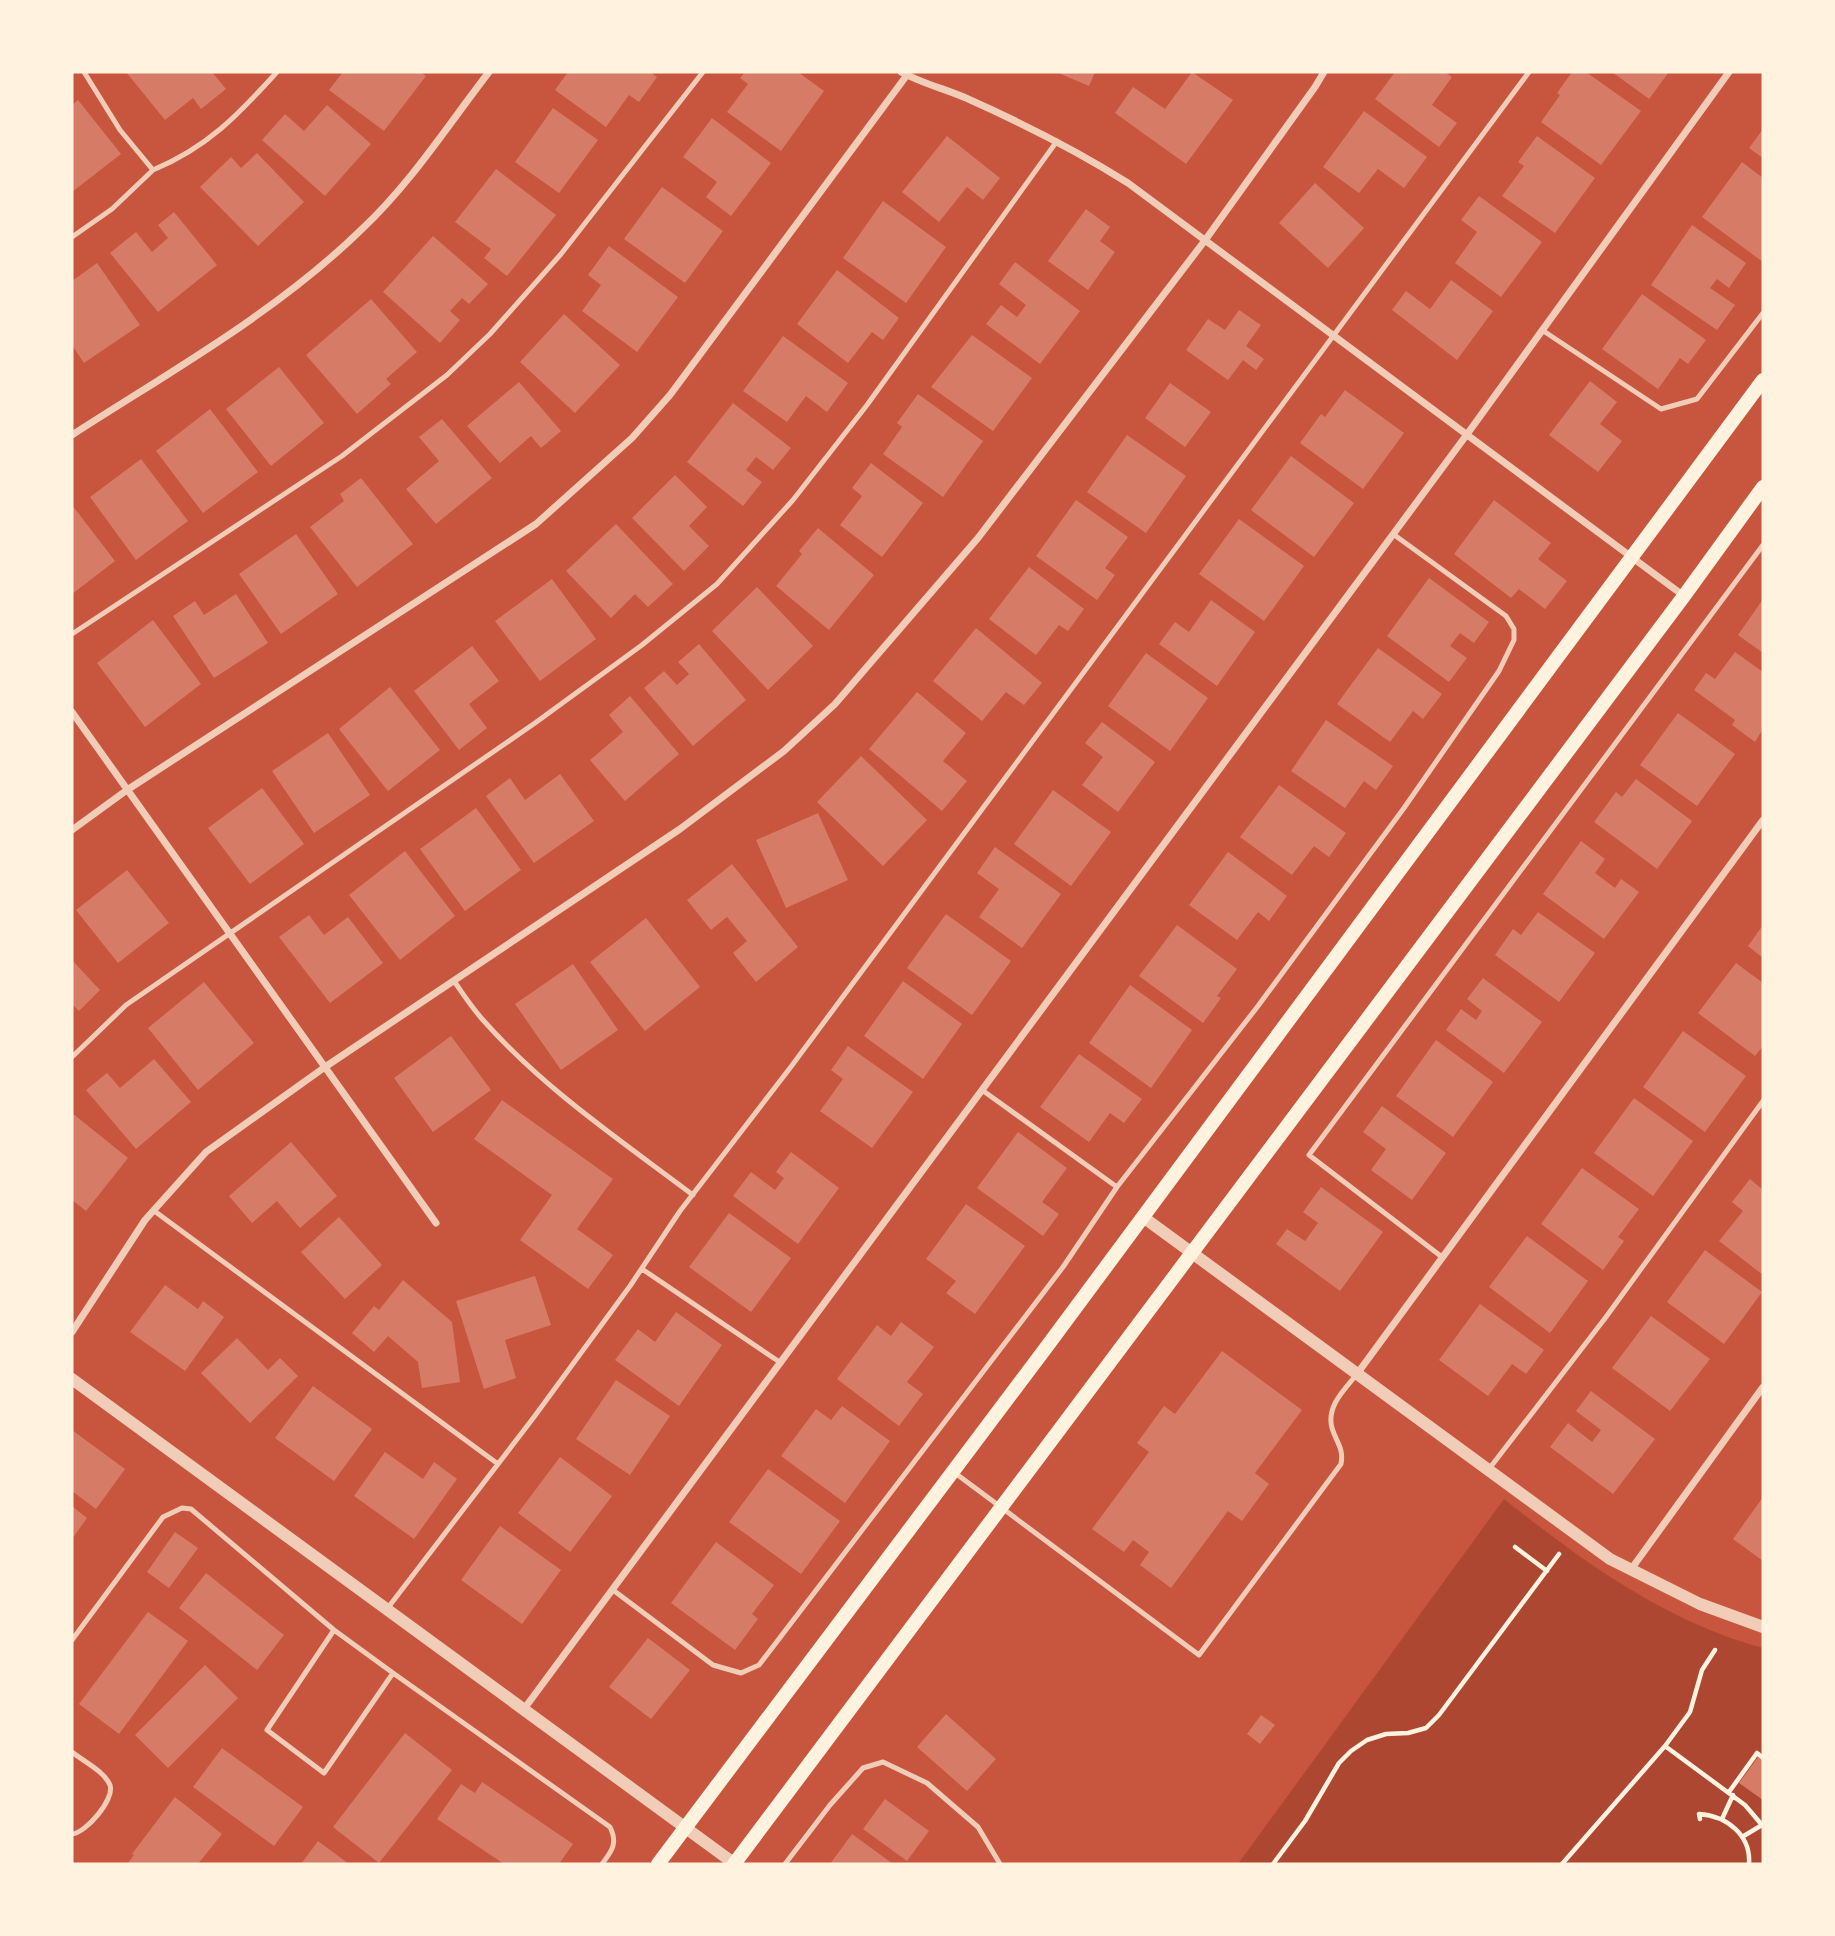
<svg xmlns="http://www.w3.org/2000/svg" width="1835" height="1936" font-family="'Crimson Pro',serif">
  <rect width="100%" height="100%" fill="#c8553d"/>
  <path fill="#ae4732" d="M1504,1499C1582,1561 1666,1622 1763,1648V1864H1238Z"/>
  <path fill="#d67c66" d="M126,72H212L226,89L201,109L193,98L165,120Z
    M343,72H421L426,76L384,131L329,90Z
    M568,72H650L657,77L639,102L629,95L606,127L555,90Z
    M745,72H798L824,91L781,151L727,112L748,84L740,78Z
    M1056,72H1095L1089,86Z
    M1192,72L1233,100L1186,164L1115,113L1133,87L1165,109Z
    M1395,72H1445L1452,77L1432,105L1457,123L1439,147L1375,99Z
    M1572,72H1586L1641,111L1601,165L1541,122L1560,95L1557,93Z
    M1612,72H1669L1649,99Z
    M78,100L121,154L72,192V105Z
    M327,105L371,144L325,196L262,140L285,114L304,131Z
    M553,108L598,140L559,193L515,162Z
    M1364,111L1427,157L1404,188L1378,169L1359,193L1323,167Z
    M712,118L771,163L731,216L706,197L717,182L683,157Z
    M1763,129V158L1749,148Z
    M947,136L1000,178L983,200L967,187L939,222L902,192Z
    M1537,136L1595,178L1555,233L1502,196L1524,166L1518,162Z
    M257,153L304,202L258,246L200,187L231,157L241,168Z
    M1742,162L1763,178V262L1702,217Z
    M496,169L556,215L507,276L484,258L491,249L455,222Z
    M1315,183L1364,228L1328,268L1279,223Z
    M662,187L723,231L685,283L624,239Z
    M1479,196L1542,242L1501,297L1455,263L1477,232L1461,220Z
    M883,201L946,247L906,303L843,258Z
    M1086,209L1110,227L1100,241L1115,252L1088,290L1048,261Z
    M174,212L217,265L158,312L110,253L136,232L152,252L168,238L158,225Z
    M1692,225L1746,263L1729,288L1717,279L1710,288L1735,305L1717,330L1651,285Z
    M433,236L488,284L469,304L462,298L450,311L460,320L440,343L383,292Z
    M609,246L678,297L637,352L582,311L601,285L588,275Z
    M1015,262L1080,311L1040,364L986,324L1001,305L1017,317L1026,305L999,284Z
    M97,263L140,325L84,363L72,345V281Z
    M837,270L899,318L883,340L872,332L848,363L797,324Z
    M1451,280L1493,311L1457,360L1392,310L1406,291L1430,309Z
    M1642,294L1706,340L1688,364L1680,358L1658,389L1602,349Z
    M371,299L417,352L386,379L391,384L357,414L306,355Z
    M1239,310L1261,325L1246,346L1264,359L1256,370L1243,360L1228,380L1186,350L1208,319L1225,330Z
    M564,314L620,365L575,413L520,362Z
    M972,335L1032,378L993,431L931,387Z
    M783,336L848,383L827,412L806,396L787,422L743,391Z
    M279,367L324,423L271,466L226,409Z
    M1590,381L1617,402L1600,424L1622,441L1598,472L1549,435Z
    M519,382L561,431L541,448L531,436L500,463L467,426Z
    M1170,383L1211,412L1185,447L1145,418Z
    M1345,390L1404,433L1363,489L1300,443L1321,414L1325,417Z
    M918,394L983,441L943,497L883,454L902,427L897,423Z
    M733,403L791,448L773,470L756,457L746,470L762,482L743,506L687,462Z
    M210,409L258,472L203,513L156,451Z
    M442,419L492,478L436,524L406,489L439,461L419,437Z
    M1127,435L1186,476L1146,533L1087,492Z
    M1291,456L1354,503L1314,557L1251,510Z
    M141,459L188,521L136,560L90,497Z
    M871,463L923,503L882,557L840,525L862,496L852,488Z
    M675,475L707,507L689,526L709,546L684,571L632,518Z
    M361,478L413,544L357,587L310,527L344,501L340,494Z
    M1076,500L1128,537L1105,568L1115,575L1097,600L1036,556Z
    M1494,500L1551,543L1538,559L1567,581L1545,609L1519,589L1511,598L1454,554Z
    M72,505L115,561L72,594Z
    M1239,519L1304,566L1264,621L1199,574Z
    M616,524L673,584L648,607L635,594L611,618L566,571Z
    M818,528L874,575L829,630L776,586L802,554L799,551Z
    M296,534L338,594L281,634L239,574Z
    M1029,567L1084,609L1068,631L1059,625L1036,655L989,619Z
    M1429,578L1489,622L1474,643L1460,633L1450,646L1467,658L1449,682L1387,636Z
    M552,579L596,639L540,681L495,621Z
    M757,587L813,646L768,690L712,631Z
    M236,594L268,643L214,678L173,616L195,601L204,615Z
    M1763,599V653L1738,635Z
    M1211,600L1255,632L1217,686L1159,644L1175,622L1189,632Z
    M153,620L201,684L145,727L97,663Z
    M976,628L1042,683L1024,705L1006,692L982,721L933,681Z
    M699,644L746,700L693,746L644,688L664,671L677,685L689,674L678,662Z
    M472,646L499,681L469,704L487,728L459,750L414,691Z
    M1378,648L1442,694L1423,719L1413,711L1390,742L1337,704Z
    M1735,652L1763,672V729L1755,742L1732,725L1735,720L1694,690L1706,673L1715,679Z
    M1146,653L1208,698L1170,751L1108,706Z
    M390,687L440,750L388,791L339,729Z
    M917,692L966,733L943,761L967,781L942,811L869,749Z
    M630,696L679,754L625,801L590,760L623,732L609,715Z
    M1678,713L1735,754L1697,806L1640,765Z
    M1326,720L1393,766L1376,790L1364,781L1345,808L1291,771Z
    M1102,722L1155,762L1118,812L1082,785L1103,757L1085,743Z
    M328,733L370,795L314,833L272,771Z
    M861,756L927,820L883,866L817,802Z
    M560,774L594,821L534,863L486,796L510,778L525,800Z
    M1636,779L1692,821L1657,869L1594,822L1616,792L1622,797Z
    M1279,785L1346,833L1329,857L1314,846L1292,875L1240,837Z
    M262,788L304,844L250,884L208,828Z
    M1053,790L1111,832L1071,886L1014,844Z
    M476,808L521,870L465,911L420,849Z
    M818,813L848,880L786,908L756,840Z
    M1581,841L1605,859L1595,873L1615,888L1621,879L1639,892L1604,939L1543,894Z
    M995,847L1061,894L1022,948L979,917L999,889L977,873Z
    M405,851L455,916L400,960L349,895Z
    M1228,852L1287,896L1269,921L1258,912L1237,940L1189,905Z
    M732,864L798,947L756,982L733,953L747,941L727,917L711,930L687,900Z
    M127,870L169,923L118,963L76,910Z
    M1538,912L1595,953L1559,1002L1495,955L1513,929L1521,935Z
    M946,914L1011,961L972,1015L907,968Z
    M309,915L324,935L348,917L383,963L330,1003L279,937Z
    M646,918L700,987L645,1031L590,962Z
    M1177,925L1237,969L1217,996L1221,998L1203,1023L1139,976Z
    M1763,925V958L1748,946Z
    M72,960L100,990L79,1011L72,1004Z
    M1736,963L1763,983V1046L1755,1056L1698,1013Z
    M573,964L618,1030L561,1070L515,1004Z
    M1483,978L1542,1022L1504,1073L1446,1030L1461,1009L1476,1020L1482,1011L1467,999Z
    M903,981L962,1024L923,1079L864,1036Z
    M204,982L254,1043L198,1090L148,1028Z
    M1130,985L1192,1030L1151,1088L1089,1043Z
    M1683,1031L1746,1076L1705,1132L1643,1087Z
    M451,1036L491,1090L433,1132L394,1078Z
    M1436,1040L1493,1082L1453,1137L1396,1096Z
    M848,1046L913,1092L872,1148L820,1111L843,1079L831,1070Z
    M1079,1054L1142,1099L1124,1123L1110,1113L1089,1142L1040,1107Z
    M154,1059L191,1102L136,1149L86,1090L107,1073L120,1088Z
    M1634,1098L1693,1141L1653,1196L1594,1153Z
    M502,1100L613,1179L577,1229L613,1255L588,1289L520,1240L552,1195L474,1139Z
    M1382,1106L1446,1153L1412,1200L1371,1170L1386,1149L1363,1132Z
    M72,1113L128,1158L86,1211L72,1200Z
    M1018,1132L1067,1168L1042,1202L1059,1214L1043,1236L977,1188Z
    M291,1142L337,1196L300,1228L277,1201L252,1223L229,1196Z
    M791,1152L839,1188L798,1244L733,1196L751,1172L775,1190L784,1178L776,1172Z
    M1582,1168L1639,1209L1618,1237L1624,1241L1603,1270L1541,1224Z
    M1750,1179L1763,1190V1275L1719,1241L1743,1211L1732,1202Z
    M1321,1187L1383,1232L1340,1291L1276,1244L1287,1229L1305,1241L1318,1223L1303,1212Z
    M966,1204L1025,1246L975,1314L946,1293L956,1281L926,1259Z
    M729,1213L791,1258L751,1312L689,1267Z
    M339,1217L382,1265L345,1299L301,1252Z
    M1527,1236L1588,1281L1550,1333L1489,1287Z
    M1705,1250L1762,1292L1724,1344L1667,1302Z
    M535,1276L551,1325L505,1340L516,1378L484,1389L456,1301Z
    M403,1280L452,1322L460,1382L422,1388L418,1362L388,1336L374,1352L352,1333L374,1306L379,1310Z
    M165,1285L198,1309L203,1301L224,1317L185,1371L130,1332Z
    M1480,1304L1544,1350L1526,1374L1512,1364L1488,1396L1439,1360Z
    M676,1312L722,1345L679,1406L615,1360L638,1329L655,1342Z
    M1651,1316L1710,1359L1670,1411L1612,1368Z
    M901,1322L934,1347L907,1382L923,1394L899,1426L837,1379L877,1325L891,1336Z
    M237,1338L268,1370L280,1358L298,1376L250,1423L201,1373Z
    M1222,1351L1302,1410L1255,1473L1269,1484L1242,1521L1228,1511L1171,1588L1140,1565L1149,1552L1133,1540L1124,1552L1092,1529L1149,1452L1137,1443L1164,1406L1175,1414Z
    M616,1380L670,1416L630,1475L576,1439Z
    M313,1386L372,1429L334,1481L275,1438Z
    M1591,1391L1655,1439L1613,1494L1550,1447L1568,1423L1592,1442L1601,1430L1576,1411Z
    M842,1406L890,1441L845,1503L781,1456L816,1409L831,1420Z
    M72,1430L125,1469L96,1509L72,1491Z
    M385,1452L423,1479L434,1462L457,1479L414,1539L354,1496Z
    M560,1457L612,1496L570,1552L518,1513Z
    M768,1469L840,1521L801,1574L729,1522Z
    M1763,1497V1561L1733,1539Z
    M72,1506L87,1518L72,1539Z
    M500,1526L561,1570L522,1624L461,1580Z
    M175,1532L198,1548L169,1588L147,1572Z
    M716,1542L774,1585L752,1614L758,1619L735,1650L671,1603Z
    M206,1573L284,1635L257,1670L179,1608Z
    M148,1612L188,1641L119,1734L79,1704Z
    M648,1638L690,1670L651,1719L609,1687Z
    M205,1665L238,1698L168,1768L135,1735Z
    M946,1714L996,1759L967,1791L917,1747Z
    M1261,1715L1275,1725L1260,1744L1247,1734Z
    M405,1733L452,1770L379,1863L333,1827Z
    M222,1748L303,1807L274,1846L193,1787Z
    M1758,1757L1763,1761V1800L1739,1783Z
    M482,1782L573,1844L559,1864H504L437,1819L461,1784L475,1793Z
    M175,1797L222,1834L198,1864H127L134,1855L132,1854Z
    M885,1799L929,1831L907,1861L863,1829Z
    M852,1834L893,1864H830Z
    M318,1841L349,1864H301Z"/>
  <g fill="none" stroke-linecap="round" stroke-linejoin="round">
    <path stroke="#fff3e0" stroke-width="4.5" d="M1515,1547L1547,1571
      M1665,1746L1745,1805L1762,1825
      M1729,1792L1757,1753L1763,1758
      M1700,1819L1699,1814C1727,1816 1751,1835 1749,1864
      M1722,1819L1733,1795
      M1742,1837L1762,1825
      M1273,1864L1305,1821L1339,1763L1351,1751L1367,1740L1386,1734L1408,1733L1426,1728L1439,1715L1559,1554
      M1562,1864L1665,1746L1690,1712L1702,1670L1715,1650"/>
    <path stroke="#f1ccb7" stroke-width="5" d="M84,72L120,130L153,170C208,147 238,115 277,72
      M72,237L112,209L153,170
      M1542,330L1661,409L1697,399L1763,313
      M72,634L342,456L447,375L490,334L561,254L703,72
      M454,981C463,994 472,1008 483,1020C543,1088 620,1140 693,1195
      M72,1057L126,1005L535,723L642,645L717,584L793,500L867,405L1057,141
      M982,1090L1117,1187
      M153,1210L498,1464
      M1442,1257L1309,1155L1763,545
      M642,1269L781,1363
      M1489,1469L1606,1317L1763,1101
      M955,1473L1199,1655L1341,1464C1344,1448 1336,1442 1332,1428C1326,1406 1345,1389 1357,1374
      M613,1590L713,1665L741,1673L759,1665L1063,1267L1117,1187L1258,1006L1404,808L1499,671L1514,640V629L1506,616L1393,534
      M387,1609L534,1417L630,1286L680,1211L790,1068L1529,72
      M334,1630L267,1730L324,1773L393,1673L610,1827C618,1843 612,1851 602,1864
      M72,1640L163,1517L182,1508L191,1509L334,1630L393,1673
      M72,1752C83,1761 104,1771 110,1785C115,1799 86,1833 72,1834
      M785,1864L830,1805L863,1768L883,1762L927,1783L978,1827L1000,1864"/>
    <path stroke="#f1ccb7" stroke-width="7" d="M901,72C921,83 945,89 966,98C1022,123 1076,150 1128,183L1684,596
      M72,435C171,371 277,312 362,229C411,183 448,125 489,72
      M72,712L436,1223
      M72,830L127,790L536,524L632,438L670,395L907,75
      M72,1332L145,1220L206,1152L325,1067L680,829L784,751L835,704L978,538L1206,239L1315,87L1324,72
      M1357,1374L1763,820
      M1632,1568L1763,1387
      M524,1709L1468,433L1729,72"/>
    <path stroke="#f1ccb7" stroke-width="12" d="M1143,1217L1610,1559L1700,1604L1763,1627
      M72,1379L735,1864"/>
    <path stroke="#fff3e0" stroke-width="14" d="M658,1864L1048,1345L1763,380
      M734,1864L1684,596L1763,487"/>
  </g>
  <rect width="1835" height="1936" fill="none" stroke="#fff3e0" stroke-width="147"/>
</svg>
